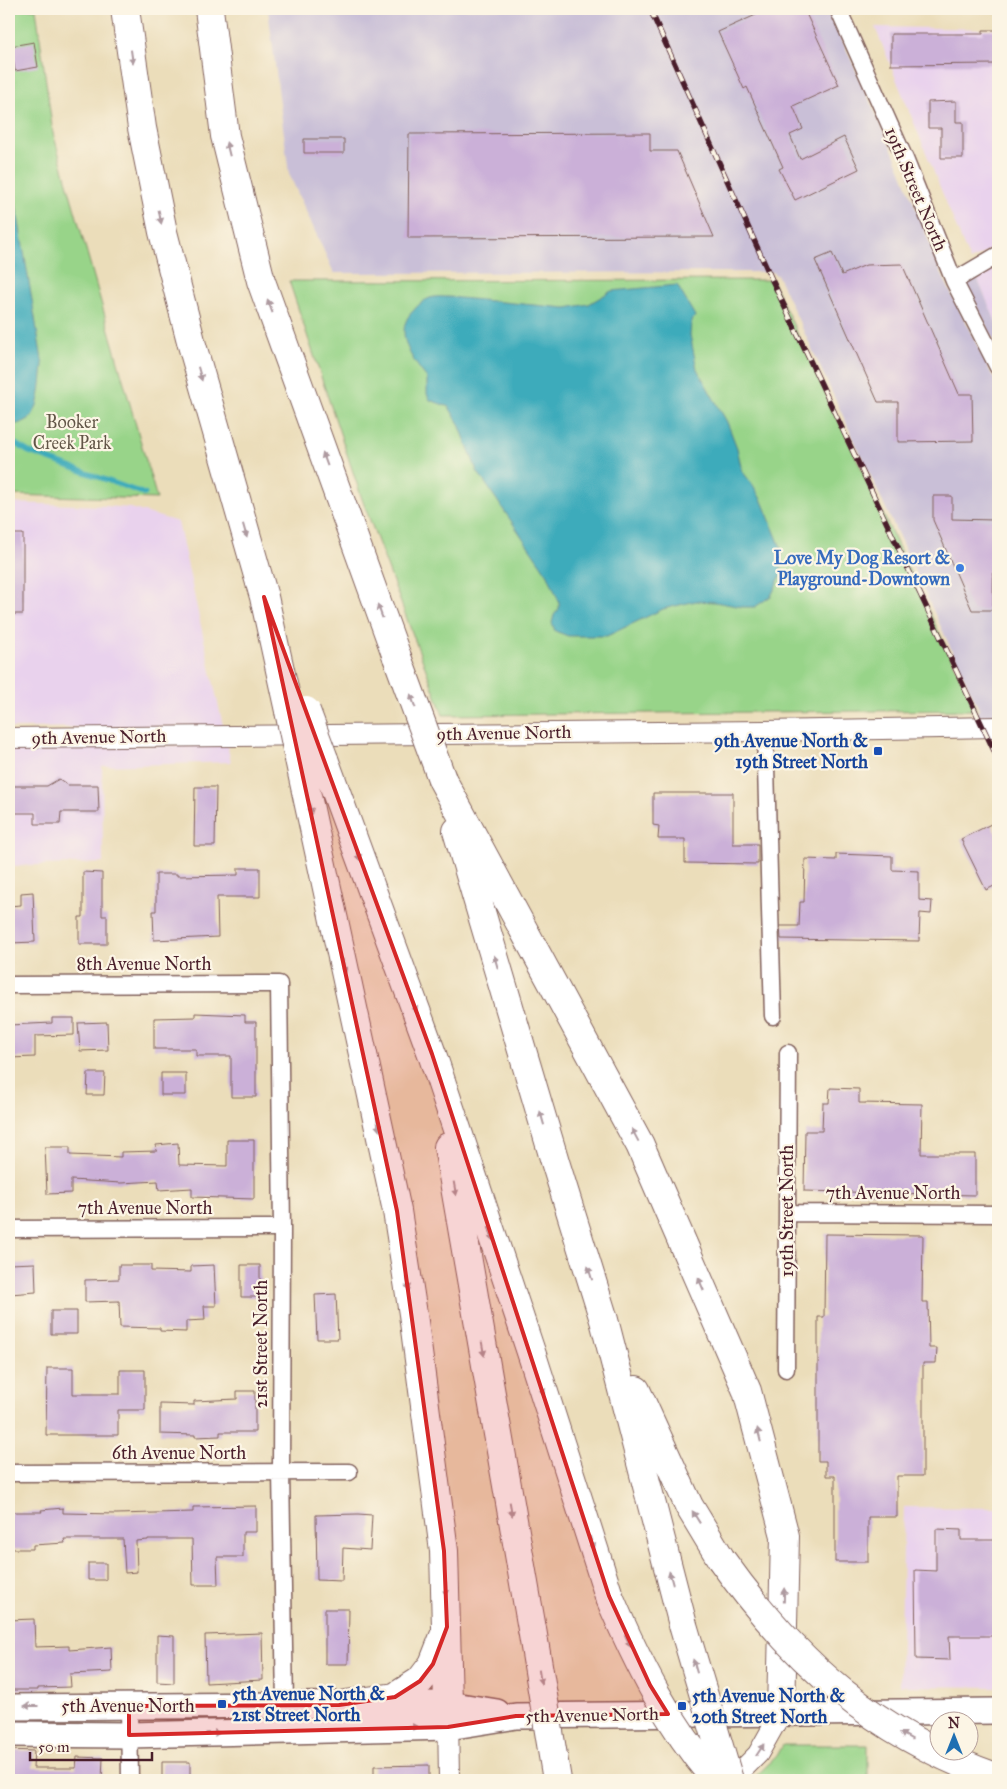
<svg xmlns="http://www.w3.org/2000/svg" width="1007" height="1789" font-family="'IM FELL Great Primer',serif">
  <rect width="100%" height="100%" fill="#fcf5e5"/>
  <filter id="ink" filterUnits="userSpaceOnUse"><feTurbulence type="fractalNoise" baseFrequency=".02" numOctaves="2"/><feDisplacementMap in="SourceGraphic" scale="10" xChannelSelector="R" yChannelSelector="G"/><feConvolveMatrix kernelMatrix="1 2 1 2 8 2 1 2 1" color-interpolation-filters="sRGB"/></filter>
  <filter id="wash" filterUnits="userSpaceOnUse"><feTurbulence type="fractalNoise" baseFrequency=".0096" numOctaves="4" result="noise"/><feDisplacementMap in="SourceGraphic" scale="20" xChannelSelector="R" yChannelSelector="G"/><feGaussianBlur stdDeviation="1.12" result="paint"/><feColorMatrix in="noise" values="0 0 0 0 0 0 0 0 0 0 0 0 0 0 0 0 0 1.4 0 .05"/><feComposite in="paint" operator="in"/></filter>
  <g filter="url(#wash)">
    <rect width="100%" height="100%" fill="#ebddba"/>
    <path fill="#e9d2ed" d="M875,27L998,29V245L970,261Z
      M998,266V327L977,278Z
      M9,503L105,506L130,508L178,522L223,726L9,728Z
      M227,745L231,762L102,766L103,863L9,866V747Z
      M904,1507L998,1508V1687L900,1686Z"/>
    <path fill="#c9bfd7" d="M268,9H828L898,163L943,277L998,387V717L975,718L979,709L778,276L772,272L334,273L289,174Z
      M977,278L998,327V349L966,285Z"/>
    <path fill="#98d489" stroke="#717a5a" d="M9,9H36L53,133L157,499L9,495Z
      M772,280L976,710L443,715L362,499L289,281Z
      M783,1745H868V1780H752L777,1756Z"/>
    <path fill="#3dabbb" stroke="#446573" d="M9,162L43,366C41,381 41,401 33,414C29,422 17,424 9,426Z
      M677,285L695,316L691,323L690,335L697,369L727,422L737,448L742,471L753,485L762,501L782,550L781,575L771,596L755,607H742L715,602L696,601L663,609L607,636H568L555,631L552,623L554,615L559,609V602L548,575L477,471L459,424L449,407L430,400L427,394V378C411,359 392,330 414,310C418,305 424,300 430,298C435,296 443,297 449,297L566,308L589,304L611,291Z"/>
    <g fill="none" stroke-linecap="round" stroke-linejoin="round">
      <path stroke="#3dabbb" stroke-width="5" d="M9,440L29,452L145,494"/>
    </g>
    <g id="blocks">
      <path fill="#cbb0d8" d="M769,9H804L839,85L793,106L803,129L790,135L800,159L844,137L859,169L795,200L779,169L783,167L747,87L744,89L718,32Z
        M983,30H998V64L891,65V34H983Z
        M34,42L38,67L15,71L11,46Z
        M956,101V122H963V158H941V128H928V102Z
        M650,133V151H677L714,237L408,238L409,134Z
        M304,139H344V153H304Z
        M832,253L842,275L866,265L902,264L959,394H972L973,441L898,442V402H878L815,260Z
        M933,496H952V519L994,520L993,610H972L933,520Z
        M9,534H23V614H9Z
        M59,779L68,785H98L99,812H61L60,824H35V813H10V786H47Z
        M195,787H216L215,846H194Z
        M653,793H733V844H758V864L685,863V839H658L659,826L653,825Z
        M991,824L998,838V884L986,890L961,839Z
        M836,854L892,856V870L919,871V900L932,901L931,914L920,913L919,941L781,939L780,926H799L800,902H804L805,859L836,860Z
        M238,868H260V897H217L218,937L154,940L153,911H156V874H177V876L238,875Z
        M83,872L102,873V916H107V944H79V917H83Z
        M33,892L35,942L10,943L9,906L21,905V893Z
        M195,1013L245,1015V1022H256V1097H231V1056H196V1049H154V1018L195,1017Z
        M52,1018H74V1035L35,1036V1057L9,1058V1025L52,1023Z
        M107,1022L108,1050L80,1051L78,1023Z
        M88,1073H105L104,1095H87Z
        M161,1073H186V1095H161Z
        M830,1088L859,1089V1103L922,1104L921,1154H975V1195L804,1191L805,1131H822L823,1103H829Z
        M227,1140H254V1199L192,1197V1188L159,1190L158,1181L121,1183L71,1180V1193L47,1194L45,1147H70V1155L121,1157V1152L157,1151L156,1145L178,1143L179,1165L227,1166Z
        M825,1234L923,1235L922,1302H928L929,1348H937L936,1363H923V1476H897V1517H868V1562H835V1476H826V1461H818V1317H824Z
        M35,1263L36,1292L10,1294L9,1264Z
        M119,1265H151V1271L191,1272V1266L214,1265L216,1306H204L205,1320L186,1321V1332L160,1331V1328L120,1327L119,1301L85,1302V1280L119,1279Z
        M241,1265H260V1297H241Z
        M336,1294L338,1339H317L315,1295Z
        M51,1311H77V1334H51Z
        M47,1368H73V1394H120V1370H145V1410H118V1435H46Z
        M237,1391H255V1432H220V1436L195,1437V1435L160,1434V1404L194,1405V1401L237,1399Z
        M256,1506V1532H243V1557H217L218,1585H193L192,1539H148V1540L136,1541L137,1572L125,1573L123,1539H64L65,1543L33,1545V1549H10V1512H42L41,1510L63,1508V1513L116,1514L193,1512V1507Z
        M358,1514L372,1515L370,1550L343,1548L342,1581L317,1580L316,1515Z
        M936,1529L961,1530V1540H998V1636H949L950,1660L916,1659L915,1570L936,1571Z
        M88,1563H106V1580H88Z
        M325,1609H349L348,1664H325Z
        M34,1619L35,1647L69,1646V1650L111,1647L112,1672L70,1674L71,1687L38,1688V1690H10L11,1639H9V1620Z
        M262,1633L263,1680L206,1683L205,1635Z
        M157,1635L174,1636V1683L157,1682Z
        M9,1750L34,1751L33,1768H76L77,1757L103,1758L102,1780H9Z
        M162,1762H190V1780H162Z
        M429,1765V1780H374V1766Z"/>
    </g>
  </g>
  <g filter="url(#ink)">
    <use href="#blocks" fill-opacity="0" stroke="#82625d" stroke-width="1"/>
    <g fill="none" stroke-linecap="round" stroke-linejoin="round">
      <g stroke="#82625d" stroke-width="19">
        <path id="minor" d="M838,9L905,159L954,281L998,367
          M954,281L998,255
          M765,731L773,1016
          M9,985L279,984L282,1228L281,1472L285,1705
          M787,1213L998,1214
          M9,1229L282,1228
          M786,1369L788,1053
          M9,1473L349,1472
          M129,1706L130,1780"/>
      </g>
      <g stroke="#82625d" stroke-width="22">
        <path id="tertiary" d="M9,738L765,731L998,727
          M448,1713L449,1780
          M732,1780L758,1754L781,1713"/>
      </g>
      <g stroke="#82625d" stroke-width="28">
        <path id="primary" d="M9,1707L448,1704L497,1712
          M9,1734L129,1735L448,1727L516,1716L998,1711"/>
      </g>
      <g stroke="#82625d" stroke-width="30">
        <path id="motorway" d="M125,9L142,128L163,232L192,345L264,597L289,711
          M209,9L225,136L261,281L397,657
          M299,759L397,1211L413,1314L444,1551L448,1704
          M324,759L432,1054L533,1358L609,1596
          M442,779L640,1145L747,1391L785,1536L781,1713
          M457,831L556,1165L604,1320L683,1625
          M448,1147L532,1629
          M636,1390L689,1506L721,1559
          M339,1705L395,1697L420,1681L433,1664L444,1636"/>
      </g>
      <use href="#minor" stroke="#fff" stroke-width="16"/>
      <use href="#tertiary" stroke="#fff" stroke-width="20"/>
      <use href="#primary" stroke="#fff" stroke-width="25"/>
      <use href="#motorway" stroke="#fff" stroke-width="28"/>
      <g stroke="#4a1f2b" stroke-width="5.5">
        <path id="rail" d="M650,9L772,280L998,759"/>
      </g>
      <use href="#rail" stroke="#fcf5e5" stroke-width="4" stroke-dasharray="11" stroke-linecap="butt"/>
      <g stroke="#82625d" stroke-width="30" stroke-linecap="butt">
        <path id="motorway-bridge" d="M397,657L442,779
          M289,711L299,759
          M306,711L324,759
          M721,1559C795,1663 876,1735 998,1778
          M609,1596C637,1662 669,1726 716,1780
          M683,1625L729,1780
          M532,1629L557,1780"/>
      </g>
      <use href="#motorway-bridge" stroke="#fff" stroke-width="28"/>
    </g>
    <defs><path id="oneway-solid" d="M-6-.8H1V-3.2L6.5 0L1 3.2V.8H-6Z" transform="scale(1.25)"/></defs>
    <g fill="#ae9aa0">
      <use href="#oneway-solid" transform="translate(132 57) rotate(82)"/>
      <use href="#oneway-solid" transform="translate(228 149) rotate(-104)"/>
      <use href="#oneway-solid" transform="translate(160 217) rotate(79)"/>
      <use href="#oneway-solid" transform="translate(270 306) rotate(-110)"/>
      <use href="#oneway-solid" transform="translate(200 374) rotate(74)"/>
      <use href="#oneway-solid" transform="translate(325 459) rotate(-110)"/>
      <use href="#oneway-solid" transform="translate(245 531) rotate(74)"/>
      <use href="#oneway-solid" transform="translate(380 611) rotate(-110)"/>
      <use href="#oneway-solid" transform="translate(413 701) rotate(-110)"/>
      <use href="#oneway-solid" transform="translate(310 807) rotate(78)"/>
      <use href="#oneway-solid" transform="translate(358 854) rotate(70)"/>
      <use href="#oneway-solid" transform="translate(496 962) rotate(-106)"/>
      <use href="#oneway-solid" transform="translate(344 966) rotate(78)"/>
      <use href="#oneway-solid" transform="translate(414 1006) rotate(70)"/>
      <use href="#oneway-solid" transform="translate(542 1118) rotate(-106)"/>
      <use href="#oneway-solid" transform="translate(378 1124) rotate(78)"/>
      <use href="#oneway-solid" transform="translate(635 1135) rotate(-118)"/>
      <use href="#oneway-solid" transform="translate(455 1189) rotate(80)"/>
      <use href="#oneway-solid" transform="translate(491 1234) rotate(72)"/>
      <use href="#oneway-solid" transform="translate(590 1273) rotate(-107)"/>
      <use href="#oneway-solid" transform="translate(408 1284) rotate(81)"/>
      <use href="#oneway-solid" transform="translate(701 1284) rotate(-113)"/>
      <use href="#oneway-solid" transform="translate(483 1349) rotate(80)"/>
      <use href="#oneway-solid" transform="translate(542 1388) rotate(72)"/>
      <use href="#oneway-solid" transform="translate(759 1435) rotate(-104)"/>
      <use href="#oneway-solid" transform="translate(511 1509) rotate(80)"/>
      <use href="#oneway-solid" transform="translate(696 1517) rotate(-122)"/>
      <use href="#oneway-solid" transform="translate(592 1543) rotate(72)"/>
      <use href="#oneway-solid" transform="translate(671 1578) rotate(-105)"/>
      <use href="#oneway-solid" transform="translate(446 1589) rotate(87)"/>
      <use href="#oneway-solid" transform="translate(784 1595) rotate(-89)"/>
      <use href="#oneway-solid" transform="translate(628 1641) rotate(65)"/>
      <use href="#oneway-solid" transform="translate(695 1666) rotate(-106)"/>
      <use href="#oneway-solid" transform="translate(540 1677) rotate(81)"/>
      <use href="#oneway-solid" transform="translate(31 1706) rotate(180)"/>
      <use href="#oneway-solid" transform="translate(411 1727) rotate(-2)"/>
      <use href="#oneway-solid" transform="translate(213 1733) rotate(-2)"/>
      <use href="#oneway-solid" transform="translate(906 1736) rotate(-151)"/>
      <use href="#oneway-solid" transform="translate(760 1750) rotate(-57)"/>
    </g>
  </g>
  <path fill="#d62828" fill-opacity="0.2" stroke="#d62828" stroke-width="4" stroke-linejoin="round" d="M264,597L432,1054L609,1596L650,1685L668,1714L516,1716L448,1727L129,1735V1706L339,1705L395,1697L420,1681L433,1664L447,1627L444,1551L397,1211Z"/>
  <circle fill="#3f7fe0" stroke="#fcf5e5" stroke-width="2" cx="960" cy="568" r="5"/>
  <g fill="#1a4fb4" stroke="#fcf5e5" stroke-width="2">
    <rect x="873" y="746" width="10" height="10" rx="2.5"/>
    <rect x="217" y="1699" width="10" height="10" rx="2.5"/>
    <rect x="677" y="1701" width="10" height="10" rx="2.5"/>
  </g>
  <g text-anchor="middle" stroke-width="4.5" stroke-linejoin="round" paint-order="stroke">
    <g font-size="18" fill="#4a1f2b" stroke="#fcf5e5">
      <text transform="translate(916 189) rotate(67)" y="6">19th Street North</text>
      <text transform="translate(504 733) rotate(-1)" y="6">9th Avenue North</text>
      <text transform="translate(99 737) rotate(-1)" y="6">9th Avenue North</text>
      <text x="144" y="970">8th Avenue North</text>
      <text x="893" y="1199">7th Avenue North</text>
      <text x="145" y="1214">7th Avenue North</text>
      <text transform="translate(787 1211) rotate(-90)" y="6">19th Street North</text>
      <text transform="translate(261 1344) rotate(-90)" y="6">21st Street North</text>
      <text x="179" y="1459">6th Avenue North</text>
      <text x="128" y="1712">5th Avenue North</text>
      <text transform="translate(592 1715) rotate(-1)" y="6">5th Avenue North</text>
    </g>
    <g font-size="18" fill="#615547" stroke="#fcf5e5">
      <text x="72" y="428">Booker<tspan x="72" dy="21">Creek Park</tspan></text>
    </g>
    <g font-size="18" font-weight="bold" fill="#366cbe" stroke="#fcf5e5" text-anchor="end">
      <text x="950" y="564">Love My Dog Resort &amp;<tspan x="950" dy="21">Playground-Downtown</tspan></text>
    </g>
    <g font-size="18" font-weight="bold" fill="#164399" stroke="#fcf5e5" text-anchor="start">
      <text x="868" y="747" text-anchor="end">9th Avenue North &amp;<tspan x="868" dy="21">19th Street North</tspan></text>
      <text x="232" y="1700">5th Avenue North &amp;<tspan x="232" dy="21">21st Street North</tspan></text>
      <text x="692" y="1702">5th Avenue North &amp;<tspan x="692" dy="21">20th Street North</tspan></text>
    </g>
  </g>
  <rect width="1007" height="1789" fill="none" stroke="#fcf5e5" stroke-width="30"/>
  <g transform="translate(954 1736)"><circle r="24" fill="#fcf5e5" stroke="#b59f9b"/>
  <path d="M0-4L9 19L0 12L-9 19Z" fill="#1f6fb2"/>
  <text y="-8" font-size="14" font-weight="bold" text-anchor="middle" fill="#4a1f2b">N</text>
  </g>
  <path d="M30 1752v8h122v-8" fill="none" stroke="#4a1f2b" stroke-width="2.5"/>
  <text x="38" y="1752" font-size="15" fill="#4a1f2b" stroke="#fcf5e5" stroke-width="4" paint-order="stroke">50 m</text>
</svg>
